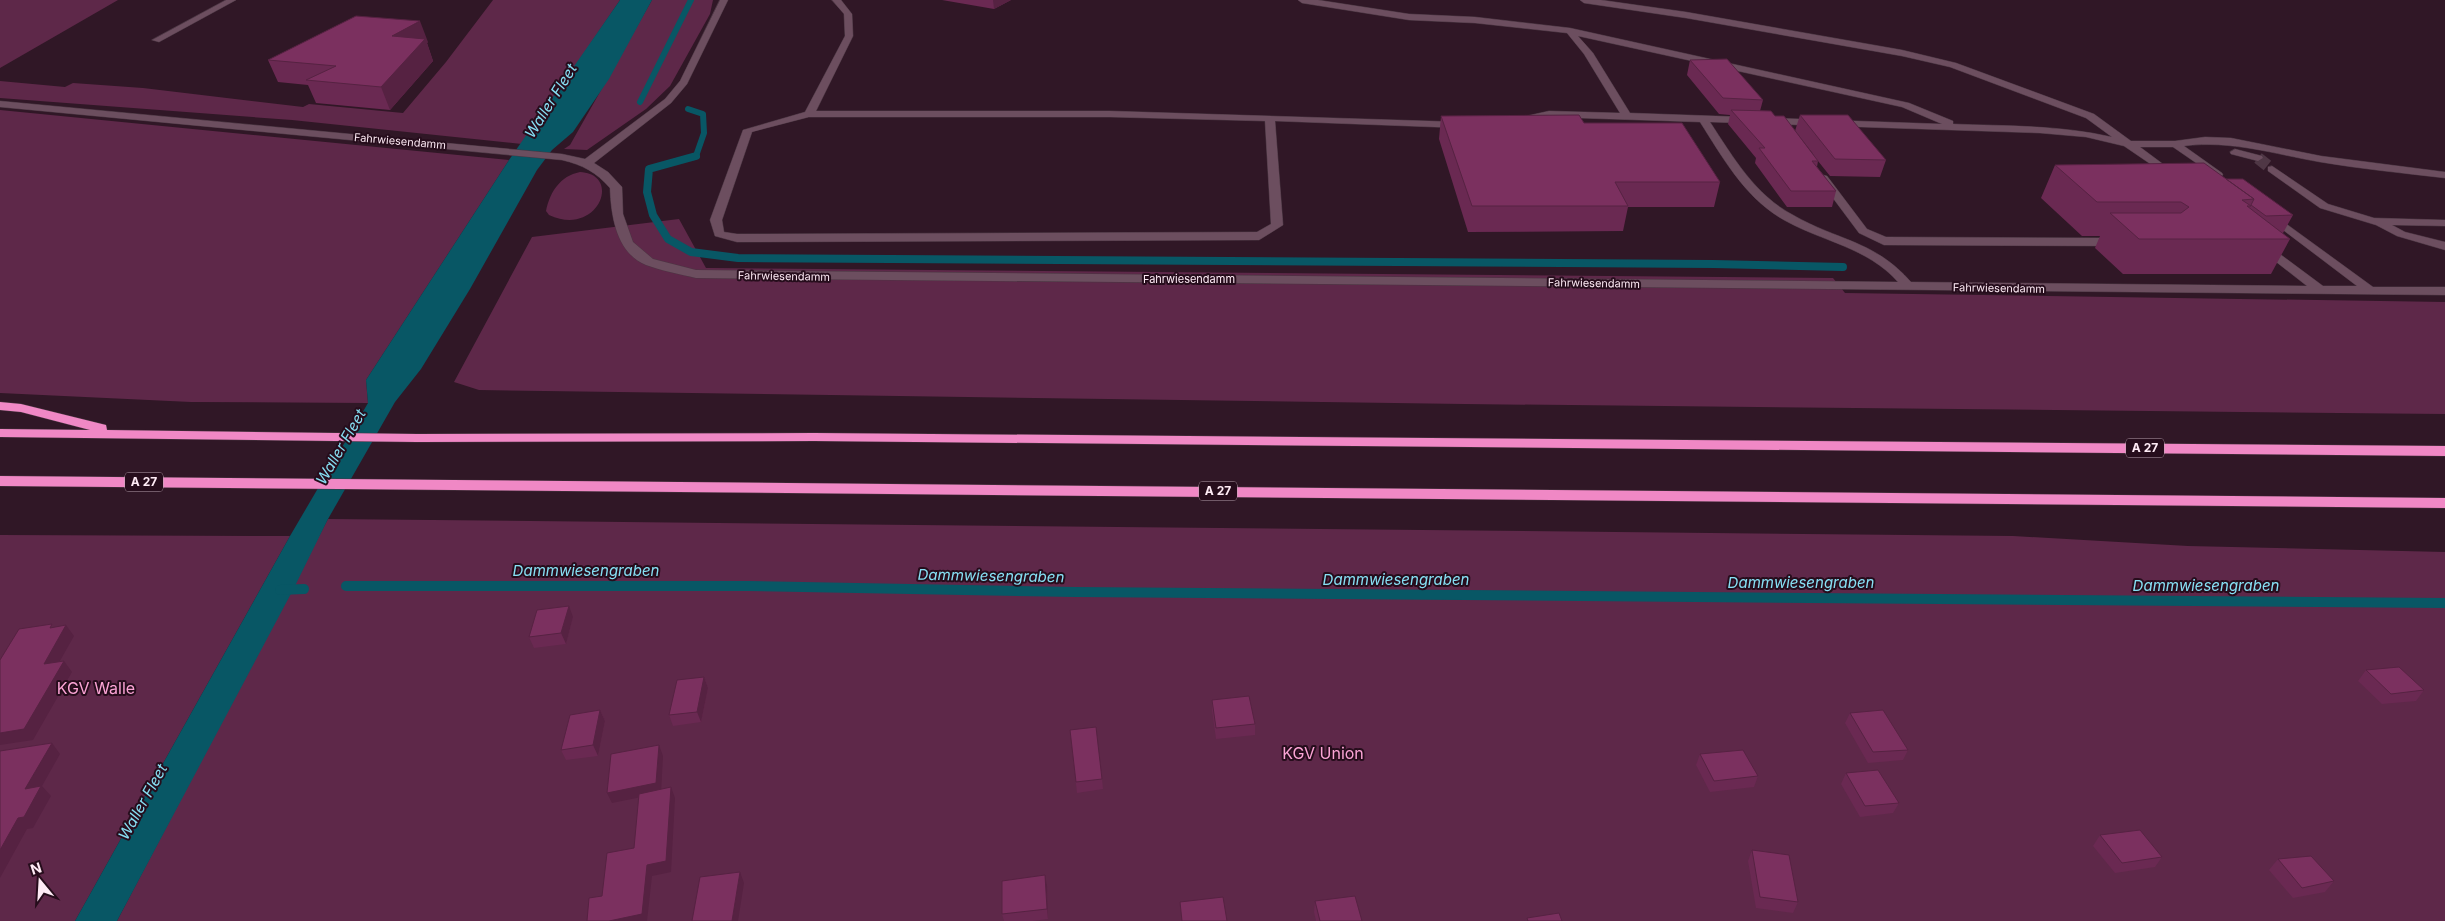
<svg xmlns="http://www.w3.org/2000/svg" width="2445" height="921" font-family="Inter,sans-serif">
  <rect width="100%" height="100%" fill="#301726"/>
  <path fill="#5e2849" d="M0,0H118L0,68Z
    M493,0H620L522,144L292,120L0,98V81L65,87L73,83L143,88L303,107L309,104L403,113L446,62Z
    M652,0H713L710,14L670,86L646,109L587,150L564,149L570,145Z
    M0,110L509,160L366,380L368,403L191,402L0,393Z
    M580,172C623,174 598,238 549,215L546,211C550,192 560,176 580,172Z
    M679,219L706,268L1833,278L1845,293L2445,302V414L1464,404L479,390L454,382L532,237Z
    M328,519L2013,536L2188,546L2445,552V921H117Z
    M0,535L290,536L75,921H0Z"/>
  <path fill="#085765" d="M620,0H652L609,79L573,132L552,150L537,170L470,289L421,369L395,402L328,519L294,588L117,921H75L290,536L368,403L366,380L509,160Z"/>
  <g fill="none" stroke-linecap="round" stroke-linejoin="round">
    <path stroke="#085765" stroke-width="6" d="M640,102L691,0
      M688,109L703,114L704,133L696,156L694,157"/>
    <path stroke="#085765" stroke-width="8" d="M696,156L649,169L647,192L653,215L668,239L691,252L738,258L1713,264L1843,267"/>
    <path stroke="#085765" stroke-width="10" d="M346,586H748L1075,592L2445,603
      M280,590L304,589"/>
    <path stroke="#4f3745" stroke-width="12" stroke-dasharray="12 6" stroke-linecap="butt" d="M2258,158L2272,169"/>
    <g stroke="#4a3642" stroke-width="1">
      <path id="minor" d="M226,0H236L159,42L152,40Z
        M720,0H728L687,84L671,103L594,163L608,172L622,187L623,214L633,242L653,259L696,270L1898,282C1867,247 1823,242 1784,220C1745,198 1723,158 1700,122L1549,117L1522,121V117L1549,111L1620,113L1584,54L1567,33L1475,23L1409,20L1302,3L1298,0H1318L1409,14L1475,17L1570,28L1909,103L1953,121V124C2006,126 2060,125 2112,137L2086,118L1950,67L1902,56L1686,18L1584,3L1580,0H1601L1686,12L1902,50L1956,63L2094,114L2131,141H2175L2205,137L2231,138L2321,156L2445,172V178C2403,173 2361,169 2320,162C2274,154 2231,140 2184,146L2222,173L2223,175L2218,178L2173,147H2140L2175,173L2176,175L2171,178L2124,146L2086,137L2040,133L1710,122C1733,157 1755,195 1793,215C1838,241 1874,240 1911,282L2307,286L2261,250L2259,247L2261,244L2265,243L2323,286H2357L2266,217L2264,215L2270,212L2373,287H2445V295L696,278C680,274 662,271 646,265C616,253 611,215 610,188C596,172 583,165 562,160L0,107V101L562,154L585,159L665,99L680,81ZM1578,36L1902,107L1942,124L1630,113L1593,53Z
        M832,0H841L852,14L853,36L816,111H1110L1461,122L1466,125L1461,128L1275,121L1283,225L1259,240L737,242L715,236L710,220L743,130L805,112L845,36L844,14ZM809,117H1110L1265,121L1271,224L1257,232L737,234L724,232L722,220L752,132Z
        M2235,149L2262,156L2263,158L2258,161L2231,154L2230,152Z
        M2272,166L2328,204L2374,218L2445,220V226L2392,225L2405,232L2445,242V250L2397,236L2376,225L2320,208L2268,171V167Z
        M1823,175L1827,176L1867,229L1886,237L2116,238L2122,242L2116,246L1884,245L1859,233L1818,178Z"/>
    </g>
    <g stroke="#4a3642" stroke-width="1">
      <path id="highway" d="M0,402L21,404L106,425L107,430L417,434L814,433L2445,446V456L814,441L417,442L0,437V429L90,430L21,412L0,410Z
        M0,476L2445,498V508L0,486Z"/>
    </g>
    <use href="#minor" fill="#6c4e5f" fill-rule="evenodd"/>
    <use href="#highway" fill="#f088c5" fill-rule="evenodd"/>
  </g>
  <path fill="#6a2952" d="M942,0H1011L994,9Z
    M428,42L427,43L433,61L390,110L316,103L308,85L278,82L268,60Z
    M1690,60L1763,100L1760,111L1814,155L1795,131L1800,115L1886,160L1880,177L1830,176L1818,161L1817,167L1836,191L1832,207H1787L1755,163L1756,158L1728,124L1730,115L1719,114L1687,75Z
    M1441,116L1584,123L1720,182L1714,207H1628L1623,231L1468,232L1439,139Z
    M2055,165L2226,179L2293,215L2283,233H2282L2290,239L2271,274H2123L2095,248L2100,236H2082L2041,198Z
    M573,617L566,644L534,648L529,637Z
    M2366,670L2424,690L2416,701L2382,704L2358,681Z
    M704,677L708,688L701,722L673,726L669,715Z
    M1212,700L1255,724V735L1216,739L1212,710Z
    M600,710L605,721L598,756L566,760L561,750Z
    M1850,713L1908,750L1903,760L1868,763L1845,723Z
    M1070,730L1102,779L1103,789L1077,793Z
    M1700,754L1758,776L1754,787L1710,792L1696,765Z
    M1846,773L1899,803L1893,813L1860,817L1841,784Z
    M2100,835L2162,857L2155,867L2115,873L2093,846Z
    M1752,850L1798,902L1793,913L1756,908L1748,861Z
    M2278,859L2334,881L2325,892L2293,898L2269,870Z
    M1047,886L1048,919L1033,921H1004L1002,914Z
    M1315,901L1362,921H1316L1314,912Z"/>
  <path fill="#562242" d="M993,0H1011L994,9Z
    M420,21L428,42L427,43L433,61L390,110L381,87L392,36Z
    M569,606L573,617L566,644L561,633Z
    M66,625L74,636L52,675L44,664Z
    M64,661L72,672L33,740L0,745V733Z
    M704,677L708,688L701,722L697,712Z
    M600,710L605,721L598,756L593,745Z
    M52,743L60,754L42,786L51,796L33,828L27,829L0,878V850L25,789Z
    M659,745L663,756L661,793L612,803L607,793Z
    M671,787L675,798L671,872L652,876L647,921H609L647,865Z
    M740,872L744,883L738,921H732Z
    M1045,875L1047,886L1048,919L1047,909Z"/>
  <path fill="#7b305f" stroke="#562242" d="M356,16L420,21L392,36L425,39L381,87L306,80L336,66L268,60Z
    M1727,59L1763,100L1723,98L1690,60Z
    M1731,110L1771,111L1775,116H1784L1818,161H1812L1836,191H1791L1759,148H1765Z
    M1579,115L1584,123H1682L1720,182H1615L1628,206H1472L1441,116Z
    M1800,115H1848L1886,160L1835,159Z
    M2204,163L2254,199L2242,200L2251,206H2247L2290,239H2139L2110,213H2181L2189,207L2181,202H2097L2055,165Z
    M2226,179H2243L2293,215L2266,216L2251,205L2254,199Z
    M569,606L561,633L529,637L537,610Z
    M52,624L50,628L66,625L44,664L64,661L24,729L0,733V660L19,629Z
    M2399,667L2424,690L2391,694L2366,670Z
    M704,677L697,712L669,715L677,680Z
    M1249,696L1255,724L1216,728L1212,700Z
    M600,710L593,745L561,750L570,715Z
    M1883,710L1908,750L1873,752L1850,713Z
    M1096,727L1102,779L1076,782L1070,730Z
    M52,743L25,789L41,786L24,817L18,818L0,850V751Z
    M659,745L656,783L607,793L611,754Z
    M1743,750L1758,776L1714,781L1700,754Z
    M1878,770L1899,803L1865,806L1846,773Z
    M671,787L666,861L647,865L642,914L609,921H587L589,898L602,896L607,853L634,848L639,794Z
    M2140,830L2162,857L2122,863L2100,835Z
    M1752,850L1789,855L1798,902L1760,897Z
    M2311,856L2334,881L2302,888L2278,859Z
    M740,872L732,921H692L700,877Z
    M1045,875L1047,909L1002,914V881Z
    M1355,896L1362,921H1320L1315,901Z
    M1223,897L1227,921H1182L1180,902Z
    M1559,913L1562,921H1528L1527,918Z"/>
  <g text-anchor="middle" stroke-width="4" stroke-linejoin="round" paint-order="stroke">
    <g font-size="11" fill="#feebf5" stroke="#260d1c">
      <text transform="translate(400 141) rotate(5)" y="4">Fahrwiesendamm</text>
      <text transform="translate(784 276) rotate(1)" y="4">Fahrwiesendamm</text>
      <text x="1189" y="283">Fahrwiesendamm</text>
      <text transform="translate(1594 283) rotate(1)" y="4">Fahrwiesendamm</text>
      <text transform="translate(1999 288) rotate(1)" y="4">Fahrwiesendamm</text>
    </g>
    <g fill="#260d1c" stroke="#bda8b4" stroke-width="1">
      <rect x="2126" y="438.5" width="38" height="19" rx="4"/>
      <rect x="125" y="472.5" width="38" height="19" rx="4"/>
      <rect x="1199" y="481.5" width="38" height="19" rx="4"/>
    </g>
    <g font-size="12" font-weight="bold" fill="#feebf5">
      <text x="2145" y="452">A 27</text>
      <text x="144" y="486">A 27</text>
      <text x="1218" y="495">A 27</text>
    </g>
    <g font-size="15" font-style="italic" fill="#87e0f4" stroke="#260d1c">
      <text transform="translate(551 101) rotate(-58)" y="5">Waller Fleet</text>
      <text transform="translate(341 447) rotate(-60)" y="5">Waller Fleet</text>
      <text x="586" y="576">Dammwiesengraben</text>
      <text transform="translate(991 576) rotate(1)" y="5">Dammwiesengraben</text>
      <text x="1396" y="585">Dammwiesengraben</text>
      <text x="1801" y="588">Dammwiesengraben</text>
      <text x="2206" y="591">Dammwiesengraben</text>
      <text transform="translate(143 802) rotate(-61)" y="5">Waller Fleet</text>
    </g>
    <g font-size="16" fill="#fba4d5" stroke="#260d1c">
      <text x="96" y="694">KGV Walle</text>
      <text x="1323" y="759">KGV Union</text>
    </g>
  </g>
  <g transform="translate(40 881) rotate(342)" stroke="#260d1c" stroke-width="4" paint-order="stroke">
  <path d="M0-4L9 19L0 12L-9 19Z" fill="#feebf5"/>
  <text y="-8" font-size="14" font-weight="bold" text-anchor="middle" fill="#feebf5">N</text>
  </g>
</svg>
